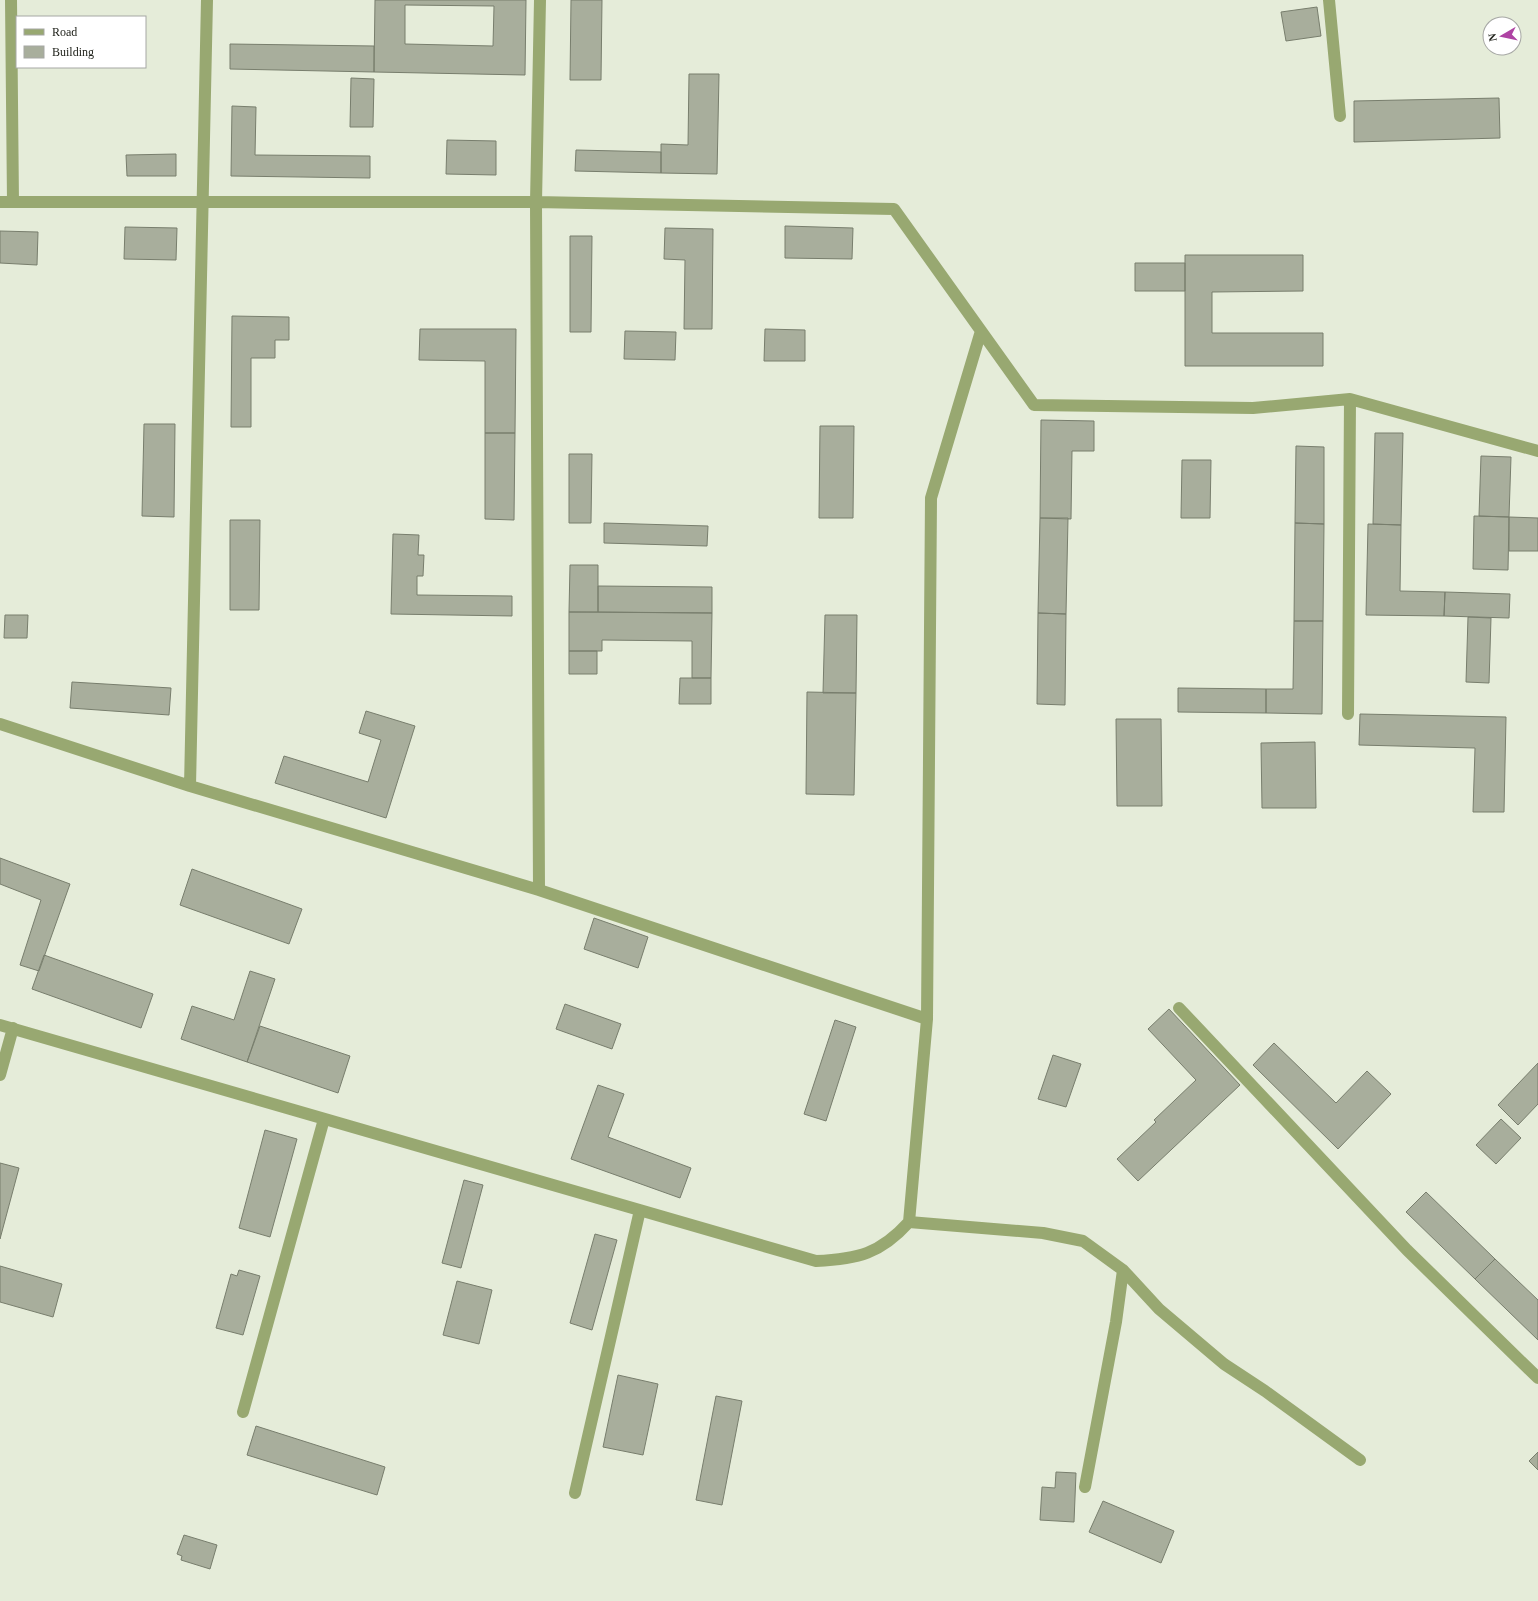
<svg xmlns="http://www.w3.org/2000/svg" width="1538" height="1601" font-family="Georgia,serif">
  <rect width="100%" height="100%" fill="#e5ecd9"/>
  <path fill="#a8ae9c" stroke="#787e6d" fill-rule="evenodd" d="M375,0H526L525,75L374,72ZM405,5L494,6L493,46L405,44Z
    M571,0H602L601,80H570Z
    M1317,7L1321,36L1286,41L1281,12Z
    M230,44L374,46V72L230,69Z
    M689,74H719L717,174L661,173V144L688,145Z
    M351,78L374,79L373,127H350Z
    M1499,98L1500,138L1354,142V101Z
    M232,106L256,107L255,155L370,156V178L231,176Z
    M447,140L496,141V175L446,174Z
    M576,150L661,152V173L575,171Z
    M176,154V176H127L126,155Z
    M785,226L853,228L852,259L785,258Z
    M125,227L177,228L176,260L124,259Z
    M665,228L713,229L712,329H684L685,260L664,259Z
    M0,231L38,232L37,265L0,263Z
    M570,236H592L591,332H570Z
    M1185,255H1303V291L1212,292V333H1323V366H1185Z
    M1135,263H1185V291H1135Z
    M232,316L289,317V340H275V358H251V427H231Z
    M420,329H516L515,433H485V361L419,360Z
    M765,329L805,330V361H764Z
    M625,331L676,332L675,360L624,359Z
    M1041,420L1094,421V451H1072L1071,519L1040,518Z
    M144,424H175L174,517L142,516Z
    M820,426H854L853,518H819Z
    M485,433H515L514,520L485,519Z
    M1375,433H1403L1401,525L1373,524Z
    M1296,446L1324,447V524L1295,523Z
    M569,454H592L591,523H569Z
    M1481,456L1511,457L1509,517L1479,516Z
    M1182,460H1211L1210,518H1181Z
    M1474,516L1509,517L1508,570L1473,569Z
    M1509,517L1538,518V551H1509Z
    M1040,518H1068L1066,614L1038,613Z
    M230,520H260L259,610H230Z
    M604,523L708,526L707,546L604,543Z
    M1295,523L1324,524L1323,621H1294Z
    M1368,524L1401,525L1400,591L1445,592L1444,616L1366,615Z
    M393,534L419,535L418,555H424L423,576H417V595L512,596V616L391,614Z
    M570,565H598V612H569Z
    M598,586L712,587V613L598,612Z
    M1445,592L1510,594L1509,618L1444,616Z
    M569,612L712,613L711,678H692V641L602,640V651H569Z
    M1038,613L1066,614L1065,705L1037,704Z
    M5,615H28L27,638H4Z
    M825,615H857L856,693H823Z
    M1468,617L1491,618L1489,683L1466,682Z
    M1294,621H1323L1322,714L1266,713V689H1293Z
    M569,651H597V674H569Z
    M680,678H711V704H679Z
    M72,682L171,688L169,715L70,708Z
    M1178,688L1266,689V713L1178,712Z
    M807,692L856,693L854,795L806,794Z
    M366,711L415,726L386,818L275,783L284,756L368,782L381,740L359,733Z
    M1360,714L1506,717L1504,812H1473L1475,748L1359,745Z
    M1116,719H1161L1162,806H1117Z
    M1315,742L1316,808H1262L1261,743Z
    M0,858L70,884L39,971L20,965L41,900L0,884Z
    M192,869L302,909L289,944L180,905Z
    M594,918L648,937L638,968L584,949Z
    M44,955L153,994L141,1028L32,989Z
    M250,971L275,979L247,1062L181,1039L192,1006L234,1020Z
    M565,1004L621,1024L612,1049L556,1029Z
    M1169,1009L1240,1085L1138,1181L1117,1159L1156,1122L1154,1120L1196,1080L1148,1029Z
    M835,1020L856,1027L826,1121L804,1114Z
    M260,1026L350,1056L338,1093L247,1062Z
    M1274,1043L1336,1103L1367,1071L1391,1094L1338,1149L1253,1065Z
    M1053,1055L1081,1064L1066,1107L1038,1099Z
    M1538,1063V1104L1518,1125L1498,1105Z
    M598,1085L624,1094L608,1137L691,1168L680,1198L571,1159Z
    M1501,1119L1521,1138L1496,1164L1476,1145Z
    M265,1130L297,1139L270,1237L239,1228Z
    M0,1163L19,1168L0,1239Z
    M464,1180L483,1185L461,1268L442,1263Z
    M1426,1192L1495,1259L1475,1279L1406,1212Z
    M595,1234L617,1240L592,1330L570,1323Z
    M1495,1259L1538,1300V1340L1475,1279Z
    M0,1266L62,1284L53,1317L0,1302Z
    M239,1270L260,1276L243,1335L216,1328L231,1274L237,1276Z
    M457,1281L492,1290L479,1344L443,1335Z
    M618,1375L658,1384L643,1455L603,1447Z
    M716,1396L742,1401L722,1505L696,1500Z
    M256,1426L385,1467L377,1495L247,1455Z
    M1538,1452V1470L1529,1461Z
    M1056,1472L1076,1473L1074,1522L1040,1520L1042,1487L1055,1488Z
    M1103,1501L1174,1531L1161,1563L1089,1532Z
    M184,1535L217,1545L210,1569L181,1560L182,1556L177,1554Z"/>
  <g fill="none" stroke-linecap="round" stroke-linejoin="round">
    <path stroke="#98a871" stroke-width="12" d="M11,0L13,202
      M1329,0L1340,116
      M0,202H536L894,209L1034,405L1253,408L1350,399L1538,451
      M1348,714L1350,399
      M0,724L190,786L539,890L927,1019
      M190,786L207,0
      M539,890L536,202L540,0
      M1179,1008L1407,1250L1538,1378
      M0,1025L816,1261C858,1259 880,1254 909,1222L927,1019L931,498L981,331
      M0,1075L13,1028
      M909,1222L1043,1233L1083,1241L1123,1270L1159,1309L1224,1364L1265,1391L1360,1460
      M243,1412L324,1119
      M1085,1487L1116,1322L1123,1270
      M575,1493L640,1210"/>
  </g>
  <rect x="16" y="16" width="130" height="52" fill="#ffffff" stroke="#a6a7a4"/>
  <rect x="24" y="29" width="20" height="6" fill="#98a871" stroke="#a6a7a4"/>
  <text x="52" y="36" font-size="12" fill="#21231c">Road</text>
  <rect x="24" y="46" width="20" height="12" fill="#a8ae9c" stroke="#a6a7a4"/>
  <text x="52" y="56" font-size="12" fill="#21231c">Building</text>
  <g transform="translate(1502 36) rotate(261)"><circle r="19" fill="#ffffff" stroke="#a6a7a4"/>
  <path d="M0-3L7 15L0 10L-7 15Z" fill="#af43a4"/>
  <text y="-6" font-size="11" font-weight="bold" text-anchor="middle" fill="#21231c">N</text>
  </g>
</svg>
